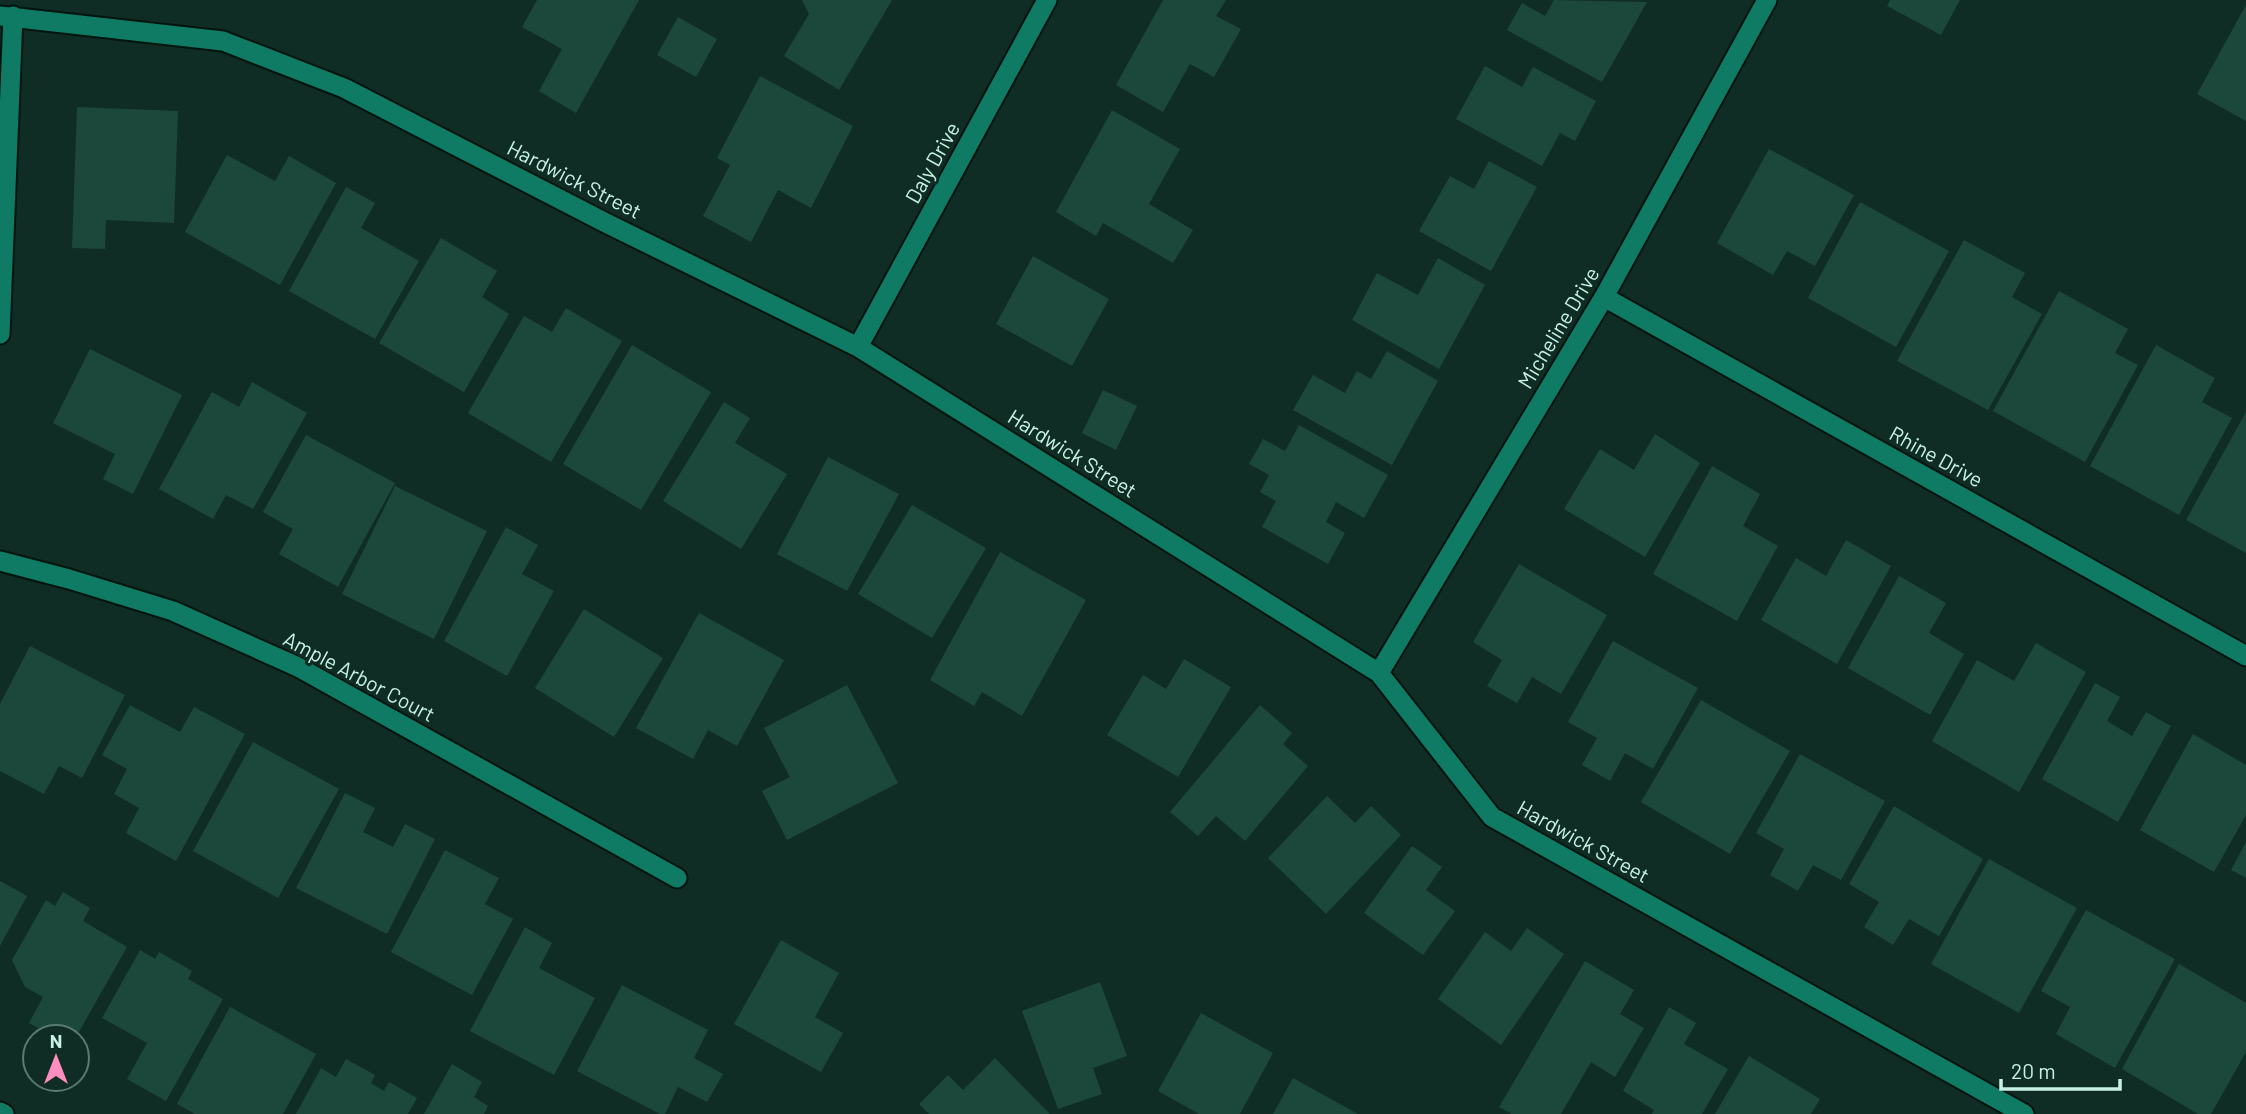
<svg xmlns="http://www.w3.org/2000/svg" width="2246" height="1114" font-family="Barlow,sans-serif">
  <rect width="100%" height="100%" fill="#102d25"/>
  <path fill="#1c473b" d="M537,0H639L576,113L539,91L562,49L522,27Z
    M802,0H892L839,90L784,56L809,14Z
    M1163,0H1226L1216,16L1241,29L1214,77L1190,64L1163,112L1116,85Z
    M1554,0L1647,2L1602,82L1507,30L1522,3L1545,16Z
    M1890,0H1960L1941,35L1887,6Z
    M2246,5V121L2197,94Z
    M678,17L717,39L696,77L657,55Z
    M1485,66L1522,87L1533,67L1596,101L1575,141L1560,133L1542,166L1456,119Z
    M760,76L853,126L811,208L778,190L751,242L703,216L730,165L717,158Z
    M77,107L178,111L174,223L106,220L105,249L72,248Z
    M1112,110L1180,149L1149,204L1193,230L1173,263L1103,223L1096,236L1056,212Z
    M1769,149L1854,195L1815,266L1787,251L1773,275L1717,243Z
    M227,155L275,181L289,156L336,183L280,285L185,232Z
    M1489,161L1537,187L1491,271L1419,231L1450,176L1474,189Z
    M346,187L375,203L361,228L419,261L375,339L289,291Z
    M1860,202L1949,251L1896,347L1808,298Z
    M441,238L497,271L482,297L509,314L464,392L379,343Z
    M1964,240L2025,273L2012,297L2042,314L1988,410L1897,361Z
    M1033,256L1109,299L1072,366L996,324Z
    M1438,258L1485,285L1439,369L1352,320L1377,273L1418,295Z
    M2059,291L2128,329L2115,353L2138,365L2085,462L1993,411Z
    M566,308L622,341L551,462L468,413L524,316L552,332Z
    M632,345L711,392L641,510L563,464Z
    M2156,345L2215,378L2202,402L2232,418L2179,515L2090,466Z
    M90,349L182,395L133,494L103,479L115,454L53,423Z
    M1387,351L1438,381L1392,465L1293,410L1313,375L1345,393L1357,371L1371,379Z
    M252,382L307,413L253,509L226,495L213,519L159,489L212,392L239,407Z
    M1103,390L1137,406L1116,450L1082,433Z
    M724,402L750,418L735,443L787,474L741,549L663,501Z
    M2246,412V553L2186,520Z
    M1299,425L1388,475L1364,518L1336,502L1326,522L1345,533L1328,564L1262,527L1276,501L1260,492L1269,475L1249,464L1263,439L1285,451Z
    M1655,434L1700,463L1645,557L1564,509L1600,449L1634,470Z
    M306,435L395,483L338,587L279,554L293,529L263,512Z
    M828,457L899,494L847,591L777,554Z
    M1712,466L1760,494L1743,526L1778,546L1737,621L1653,574Z
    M395,486L487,531L434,639L342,594Z
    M912,505L986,548L932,638L858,594Z
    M506,527L538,545L522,574L554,591L507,676L444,641Z
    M1846,540L1891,566L1837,664L1761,620L1796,558L1826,576Z
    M1000,552L1086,600L1022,716L982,692L974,706L930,680Z
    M1519,564L1607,615L1561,694L1532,677L1517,703L1487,686L1502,660L1473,642Z
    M1899,576L1946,603L1929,633L1964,654L1930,715L1848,668Z
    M584,609L663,658L614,737L535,688Z
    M699,613L784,660L737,746L708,730L693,759L636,728Z
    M1613,641L1698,688L1653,769L1625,753L1610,781L1582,765L1597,738L1568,722Z
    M2036,643L2086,672L2019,792L1932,741L1977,660L2014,681Z
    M30,646L125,695L82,778L59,766L44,794L0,771V704Z
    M1184,659L1231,687L1178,777L1107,735L1143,675L1166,689Z
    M2095,683L2120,697L2107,721L2132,736L2146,712L2171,726L2118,822L2042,779Z
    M847,685L898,783L787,840L762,791L790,777L764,728Z
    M1701,700L1790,751L1730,854L1641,802Z
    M130,705L180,732L194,707L245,734L176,861L126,833L139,808L114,794L127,769L102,755Z
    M1260,705L1292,733L1283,744L1308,766L1245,841L1216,816L1198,836L1170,812Z
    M2193,734L2246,765V815L2214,872L2140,830Z
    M253,742L339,789L278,898L193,851Z
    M1800,754L1885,801L1841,880L1813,865L1798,891L1770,875L1784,849L1756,833Z
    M345,793L375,808L363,832L393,847L405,824L435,839L387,934L296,888Z
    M1327,796L1355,823L1371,806L1401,835L1326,914L1268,858Z
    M1894,806L1983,859L1939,936L1909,919L1893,945L1864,927L1879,902L1849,884Z
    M2246,842V878L2231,870Z
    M1412,846L1442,867L1426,890L1455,911L1423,955L1364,913Z
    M445,850L499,878L485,904L513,919L472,995L391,952Z
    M1989,859L2077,908L2019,1013L1931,964Z
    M0,881L27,896L0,946Z
    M63,892L90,908L83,921L127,947L76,1037H54L29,1023L43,997L25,987L12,960L46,900L55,906Z
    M2086,910L2175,959L2115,1068L2056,1034L2070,1007L2041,991Z
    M525,927L552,943L539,968L595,998L554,1075L470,1031Z
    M1527,928L1564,954L1501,1045L1438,999L1485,932L1511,951Z
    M781,940L839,973L815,1017L843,1033L821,1072L734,1024Z
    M140,950L155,959L159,952L192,971L188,979L223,999L166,1101L127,1079L147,1043L102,1018Z
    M1585,961L1634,990L1620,1014L1644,1028L1615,1077L1591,1062L1561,1114H1512L1499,1107Z
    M2179,964L2246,1003V1052L2211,1114H2198L2122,1069Z
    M1100,982L1127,1056L1093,1068L1102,1094L1058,1109L1022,1011Z
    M622,985L708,1030L694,1058L723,1074L707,1102L678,1087L665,1114H660L577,1071Z
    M230,1007L316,1054L283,1114H195L177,1104Z
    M1669,1007L1696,1023L1684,1044L1728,1069L1702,1114H1652L1654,1110L1623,1091Z
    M1201,1013L1273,1053L1240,1114H1199L1158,1091Z
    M1749,1056L1820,1099L1811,1114H1715Z
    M995,1058L1050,1114H929L919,1104L948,1075L963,1090Z
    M346,1059L375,1075L371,1083L384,1091L389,1082L417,1098L408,1114H296L321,1068L336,1077Z
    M452,1064L482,1082L474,1097L488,1106L484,1114H424Z
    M1293,1078L1358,1114H1273Z"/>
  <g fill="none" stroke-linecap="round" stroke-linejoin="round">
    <g stroke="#00150e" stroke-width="23">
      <path id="minor" d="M0,16L223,41L344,88L606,223L858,347L1379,673L1492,817L2024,1114
        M1604,297L2246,656
        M0,334L13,16
        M858,347L1047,0
        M0,561L69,579L173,611L298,667L677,878
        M1379,673L1604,297L1767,0
        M0,1112L4,1114"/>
    </g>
    <use href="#minor" stroke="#0f7b64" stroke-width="19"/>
  </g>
  <g text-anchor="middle" stroke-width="6" stroke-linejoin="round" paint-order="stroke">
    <g font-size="21" fill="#c6f1e3" stroke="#102d25">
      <text transform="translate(933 163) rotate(-61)" y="7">Daly Drive</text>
      <text transform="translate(574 180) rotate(27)" y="7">Hardwick Street</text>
      <text transform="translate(1559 328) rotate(-59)" y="7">Micheline Drive</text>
      <text transform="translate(1072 454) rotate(32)" y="7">Hardwick Street</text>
      <text transform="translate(1936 457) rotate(29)" y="7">Rhine Drive</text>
      <text transform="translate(359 677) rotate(28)" y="7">Ample Arbor Court</text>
      <text transform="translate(1583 842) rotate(29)" y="7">Hardwick Street</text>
    </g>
  </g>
  <g transform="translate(56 1058)"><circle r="33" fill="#102d25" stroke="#597b71" stroke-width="2"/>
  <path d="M0-5L12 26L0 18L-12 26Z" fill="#fd8ebf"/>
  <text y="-10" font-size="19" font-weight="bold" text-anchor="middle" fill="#c6f1e3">N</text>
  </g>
  <path d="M2001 1079v10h119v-10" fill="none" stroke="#c6f1e3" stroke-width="3.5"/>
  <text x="2011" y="1079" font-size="21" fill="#c6f1e3" stroke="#102d25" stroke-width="5" paint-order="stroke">20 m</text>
</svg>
